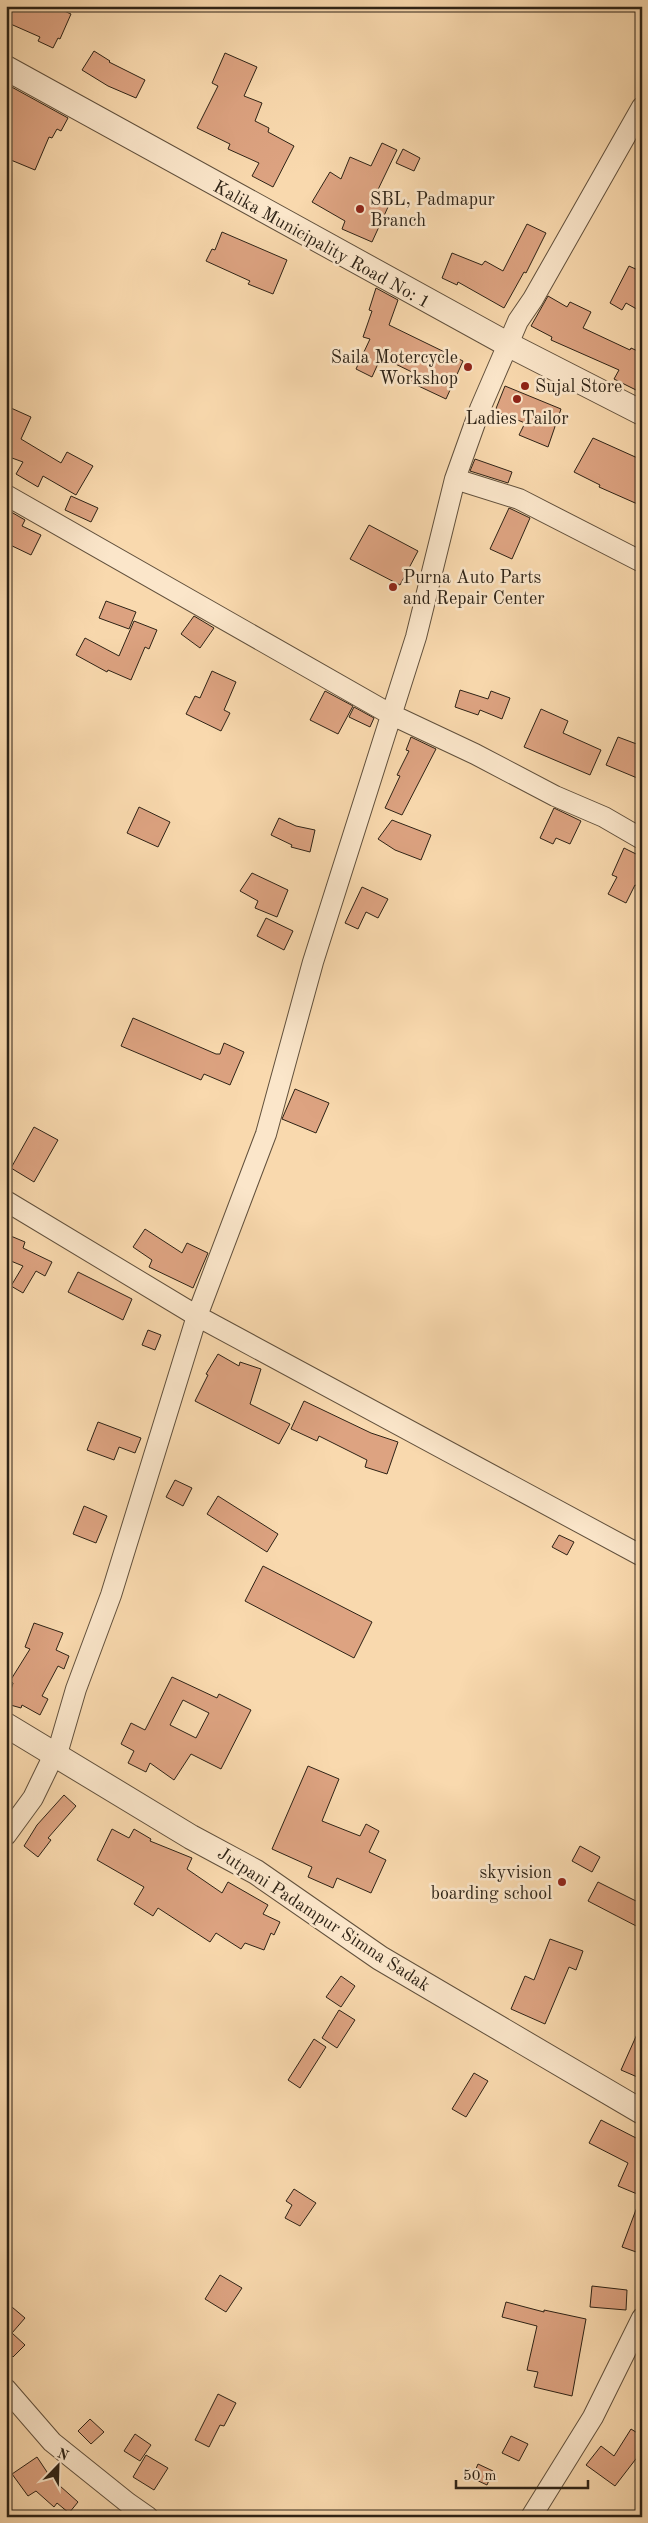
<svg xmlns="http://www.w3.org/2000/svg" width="648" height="2523" font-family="'Old Standard TT',serif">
  <rect width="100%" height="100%" fill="#f9d9ae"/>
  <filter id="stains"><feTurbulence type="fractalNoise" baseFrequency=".004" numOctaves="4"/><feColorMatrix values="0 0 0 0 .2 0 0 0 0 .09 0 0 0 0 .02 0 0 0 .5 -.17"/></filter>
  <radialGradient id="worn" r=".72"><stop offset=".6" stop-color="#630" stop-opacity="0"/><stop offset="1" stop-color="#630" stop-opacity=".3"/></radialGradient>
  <path fill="#dda381" stroke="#2e2316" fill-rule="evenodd" d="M6,6H53L71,14L60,39L58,38L53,48L38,41L40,37L6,22Z
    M94,51L110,61L109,62L145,80L136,98L108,86L82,70Z
    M225,53L257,67L244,96L262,103L255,121L269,128L268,132L294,146L273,187L252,176L259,163L228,149L230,144L197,128L218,86L212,83Z
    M8,85L68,118L61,131L57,129L52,138L49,137L35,170L6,158V90Z
    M382,143L397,150L373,200L388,207L372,242L342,229L345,221L312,202L330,172L341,179L350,157L371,166Z
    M403,149L420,158L414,171L396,163Z
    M527,224L546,233L526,273L524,272L504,308L458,282L457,285L442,278L452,253L482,265L485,261L503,271Z
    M222,232L287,260L273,294L248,284L250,281L206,261L212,249L215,250Z
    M629,266L642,272V312L626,303L622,310L610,303Z
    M376,288L398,300L389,325L463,361L446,399L410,382L414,373L381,357L372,377L356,369L370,339L363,337L372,311L369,310Z
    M548,296L567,307L570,302L591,312L583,328L630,350L631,348L642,353V393L614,379L619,370L551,340L552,337L531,326Z
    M505,386L561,409L548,447L519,435L525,423L495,411Z
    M11,408L31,417L21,439L61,463L67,452L93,466L76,495L43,476L38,487L16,474L23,462L12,458L6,471V419Z
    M593,438L642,460V506L599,487L600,485L574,472Z
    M475,459L512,472L508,483L470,471Z
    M71,496L98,508L91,522L65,510Z
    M509,508L530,518L512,559L490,549Z
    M6,509L25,520L22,526L41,535L31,555L6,543Z
    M369,525L418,551L400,585L350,559Z
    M106,601L136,612L129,629L99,618Z
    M194,616L214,628L200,648L181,634Z
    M134,621L157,630L149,649L145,647L131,680L108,670L107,672L76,655L85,638L119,656Z
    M212,671L236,682L224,710L230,713L221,731L186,714L195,696L200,698Z
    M460,690L488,699L491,691L510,698L502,719L480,710L478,715L455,707Z
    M325,691L353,706L338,734L310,720Z
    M354,707L374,718L370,727L349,717Z
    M541,709L568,721L563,733L601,750L590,775L524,747Z
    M411,737L436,749L402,815L385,808L400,776L397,775L409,751L406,750Z
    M618,737L642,746V780L606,765Z
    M139,807L170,822L158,847L127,833Z
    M554,808L581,821L570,844L556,838L553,844L540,838Z
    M279,818L296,826L315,830L310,852L291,847L292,845L271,835Z
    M392,820L431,835L421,860L395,850L378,839Z
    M624,848L642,857V888L635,885L626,903L608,894L617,877L612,875Z
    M252,873L288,890L277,917L255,908L258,901L240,891Z
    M362,887L388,899L378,918L366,912L358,929L345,923Z
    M266,918L293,931L284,950L257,936Z
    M133,1018L216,1054H220L224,1043L244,1052L230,1085L204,1074L201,1080L121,1046Z
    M295,1089L329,1103L316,1133L282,1119Z
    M34,1127L58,1140L34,1182L11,1168Z
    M145,1229L182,1253L187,1243L208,1253L193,1288L149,1267L152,1260L133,1247Z
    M6,1234L25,1242L23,1248L52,1262L45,1276L36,1271L23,1293L11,1286L23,1266L6,1259Z
    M78,1272L132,1299L123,1320L68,1292Z
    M148,1330L161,1335L155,1350L142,1345Z
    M218,1354L239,1366L240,1362L261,1369L250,1404L290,1424L279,1444L195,1401L208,1375L206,1374Z
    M304,1401L371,1433L398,1442L387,1474L365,1467L367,1460L319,1436L317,1441L291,1429Z
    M98,1422L141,1438L135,1453L119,1447L114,1460L87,1450Z
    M175,1480L192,1488L183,1506L166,1497Z
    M218,1496L278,1534L267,1552L207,1514Z
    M84,1506L107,1516L96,1543L73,1534Z
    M559,1535L574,1542L567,1555L552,1547Z
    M263,1566L372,1622L354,1658L245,1601Z
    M34,1623L63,1633L56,1650L69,1656L64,1669L58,1666L42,1696L48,1699L40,1715L22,1705L21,1708L7,1704L13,1683L10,1681L30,1649L25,1647Z
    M172,1677L217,1698L219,1694L251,1710L221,1769L191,1754L174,1780L150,1763L146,1772L128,1763L134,1751L121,1744L131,1723L145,1730ZM183,1700L209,1713L196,1738L170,1725Z
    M308,1766L339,1779L322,1821L360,1836L366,1824L379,1831L369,1852L386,1860L371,1893L337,1878L333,1888L308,1877L312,1867L272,1849Z
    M64,1795L76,1806L48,1838L51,1840L38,1857L24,1846L37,1825Z
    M112,1829L129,1838L134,1829L151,1839L150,1841L192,1858L187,1869L222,1893L228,1882L268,1905L263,1914L280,1922L274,1935L271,1933L264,1950L245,1943L241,1949L216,1933L210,1942L158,1908L153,1916L134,1904L144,1887L97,1860Z
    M580,1846L600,1857L592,1872L572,1861Z
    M598,1882L642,1904V1929L588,1901Z
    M550,1939L583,1951L576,1970L569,1967L545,2024L511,2009L525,1976L534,1980Z
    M341,1976L355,1986L341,2007L326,1997Z
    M339,2010L355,2020L337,2048L322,2038Z
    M642,2023V2079L621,2070Z
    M314,2039L326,2047L300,2088L288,2080Z
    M474,2073L488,2081L466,2117L452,2109Z
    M601,2120L638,2139L642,2131V2196L618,2186L628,2163L589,2143Z
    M294,2189L316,2203L300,2226L285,2218L292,2205L286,2201Z
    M640,2199L642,2200V2254L622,2247Z
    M220,2275L242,2288L226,2312L205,2299Z
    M592,2286L627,2290L626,2310L590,2307Z
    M6,2302L25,2318L12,2333L25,2345L13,2357L6,2350Z
    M506,2302L544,2312V2310L586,2319L572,2396L534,2387L538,2372L527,2370L537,2326L502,2317Z
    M218,2394L236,2403L224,2426L220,2425L209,2447L195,2440Z
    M90,2419L104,2432L91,2444L78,2431Z
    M631,2429L642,2436V2451L615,2486L586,2465L601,2446L614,2456Z
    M135,2434L151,2445L140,2461L124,2451Z
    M511,2436L528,2444L519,2461L502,2453Z
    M146,2455L168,2468L154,2490L133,2477Z
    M37,2457L51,2478L78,2502L69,2513L57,2503L54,2507L36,2491L28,2496L12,2474Z
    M478,2464L493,2471L487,2485L472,2478Z"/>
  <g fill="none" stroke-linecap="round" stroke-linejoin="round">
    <g stroke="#61503c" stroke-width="22">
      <path id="minor" d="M455,479L519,499L642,562
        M6,495L390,714L475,754L555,796L604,817L642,839
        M6,1201L197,1316L642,1556
        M6,1835L33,1798L49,1765L57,1754L76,1689L111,1595L197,1316L266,1134L313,962L416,637L455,479L480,409L518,321L533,299L642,107
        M6,2389L52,2442L128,2503L148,2517
        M531,2517L593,2417L642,2318"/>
    </g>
    <g stroke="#61503c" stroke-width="26">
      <path id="tertiary" d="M6,68L509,345L642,413
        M6,1725L191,1837L256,1872L380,1958L642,2112"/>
    </g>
    <use href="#minor" stroke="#fbe6ca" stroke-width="20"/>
    <use href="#tertiary" stroke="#fbe6ca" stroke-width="24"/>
  </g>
  <g fill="#8f2418" stroke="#fbe6ca" stroke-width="2">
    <circle cx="360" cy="209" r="5"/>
    <circle cx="468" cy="367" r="5"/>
    <circle cx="525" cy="386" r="5"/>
    <circle cx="517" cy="399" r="5"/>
    <circle cx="393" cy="587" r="5"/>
    <circle cx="562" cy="1882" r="5"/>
  </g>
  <g text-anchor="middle" stroke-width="5" stroke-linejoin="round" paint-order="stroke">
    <g font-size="18" fill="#2e2316" stroke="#fbe6ca" text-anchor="start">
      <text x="370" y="205">SBL, Padmapur<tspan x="370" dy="21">Branch</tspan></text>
      <text x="458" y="363" text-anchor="end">Saila Motercycle<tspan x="458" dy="21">Workshop</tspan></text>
      <text x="535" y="392">Sujal Store</text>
      <text x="517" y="424" text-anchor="middle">Ladies Tailor</text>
      <text x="403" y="583">Purna Auto Parts<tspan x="403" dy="21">and Repair Center</tspan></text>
      <text x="552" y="1878" text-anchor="end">skyvision<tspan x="552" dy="21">boarding school</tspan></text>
    </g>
    <g font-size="18" fill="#2e2316" stroke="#fbe6ca">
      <text transform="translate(322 244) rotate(29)" y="6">Kalika Municipality Road No: 1</text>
      <text transform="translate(324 1919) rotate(33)" y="6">Jutpani Padampur Simna Sadak</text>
    </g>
  </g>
  <rect width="648" height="2523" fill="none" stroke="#f9d9ae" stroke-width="25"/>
  <rect x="8" y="8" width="633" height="2508" fill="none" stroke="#2e2316" stroke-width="2.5"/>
  <rect x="12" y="12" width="623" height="2498" fill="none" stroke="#2e2316"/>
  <g transform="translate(58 2466) rotate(23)" stroke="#fbe6ca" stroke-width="4" paint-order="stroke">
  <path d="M0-4L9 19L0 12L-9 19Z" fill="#2e2316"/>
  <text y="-8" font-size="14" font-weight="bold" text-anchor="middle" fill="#2e2316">N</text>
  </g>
  <path d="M456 2480v8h132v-8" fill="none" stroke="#2e2316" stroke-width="2.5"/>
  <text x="463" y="2480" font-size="15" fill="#2e2316" stroke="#fbe6ca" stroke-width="4" paint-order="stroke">50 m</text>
  <rect width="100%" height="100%" filter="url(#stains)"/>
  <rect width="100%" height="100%" fill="url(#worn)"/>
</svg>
